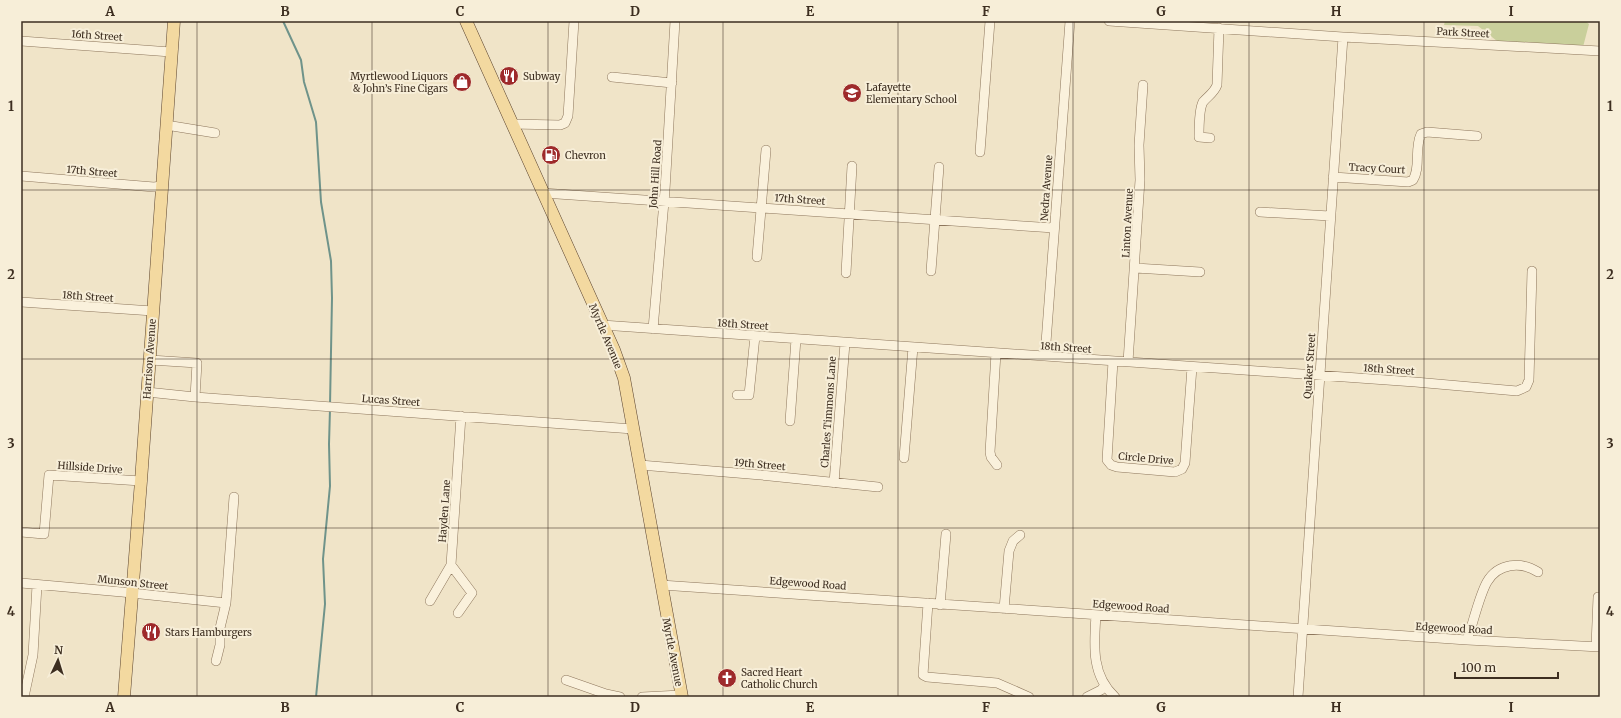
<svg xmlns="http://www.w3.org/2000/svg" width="1621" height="718" font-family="Merriweather,serif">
  <rect width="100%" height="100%" fill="#f0e4c8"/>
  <path fill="#c9cf9b" d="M1445,21H1585L1589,24L1583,47L1497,41L1478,26L1444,25Z"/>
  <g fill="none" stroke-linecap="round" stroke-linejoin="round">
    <path stroke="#6f938a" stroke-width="2" d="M283,21L301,60L304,82L316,122L321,202L331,261L332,298L330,405
      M316,697L325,604L323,559L330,486L329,444L330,409"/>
    <g stroke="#8d765c" stroke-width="10">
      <path id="minor" d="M1109,21L1343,37L1600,51
        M21,41L171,52
        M612,77L672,83
        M512,124L560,125L565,123L568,116L574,21
        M166,125L215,133
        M1210,138L1199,137C1199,128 1199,109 1203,102C1208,96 1214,93 1217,85L1219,28
        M980,152L990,21
        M21,176L154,187L161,186
        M1333,177L1408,182L1413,180C1421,167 1414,149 1421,134L1427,132L1477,136
        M543,193L1054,228
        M1260,212L1330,216
        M757,257L766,150
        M1135,268L1200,272
        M931,271L939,167
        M846,273L852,166
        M21,302L153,311
        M602,325L1415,382L1517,391L1526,387L1529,380L1532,271
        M653,329L665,190L675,21
        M996,353L990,452L991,457L997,465
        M1045,356L1070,21
        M150,360L197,363L195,397
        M1113,361L1107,460L1111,465L1117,467L1175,472L1182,469L1185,463L1192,367
        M1128,362L1140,180L1139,145L1143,85
        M147,392L195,397L633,429
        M737,395H749L755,336
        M790,421L796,339
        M904,458L913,347
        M640,465L761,475L878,487
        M834,483L845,343
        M21,532L44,534L49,475L141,481
        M451,565L472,593L458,613
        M21,583L122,592L226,603
        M661,585L1467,640L1600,647
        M430,601L451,565L461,416
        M928,603L923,675L927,677L997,683L1029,697
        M940,605L946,534
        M1004,609L1009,551L1013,541L1020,535
        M1096,615C1094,645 1091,675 1115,697
        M1467,640C1473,624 1479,596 1487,582C1498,563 1521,561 1538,572
        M1596,646L1598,597
        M216,661L220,645V628L226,603L234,497
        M566,680L606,694L620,697
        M24,697L33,655L37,585
        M642,697L681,695
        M1087,697L1101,690L1105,685
        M1298,697L1343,37"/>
    </g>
    <g stroke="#5b4430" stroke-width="13">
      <path id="major" d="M466,21L614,350L624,378L682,697
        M124,697L141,481L174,21"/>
    </g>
    <use href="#minor" stroke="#faf1dc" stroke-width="9"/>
    <use href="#major" stroke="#f3d9a0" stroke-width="12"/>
  </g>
  <path fill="none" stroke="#3d2e20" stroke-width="1" stroke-opacity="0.55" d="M197,21V697M372,21V697M548,21V697M723,21V697M898,21V697M1073,21V697M1249,21V697M1424,21V697M21,190H1600M21,359H1600M21,528H1600"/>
  <defs>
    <g id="restaurant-disc" transform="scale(1)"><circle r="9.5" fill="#9e2a2b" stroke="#f7eed8"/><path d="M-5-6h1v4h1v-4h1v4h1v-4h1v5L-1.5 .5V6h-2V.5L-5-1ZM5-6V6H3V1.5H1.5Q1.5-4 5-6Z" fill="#fff"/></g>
    <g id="shop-disc" transform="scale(1)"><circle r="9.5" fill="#9e2a2b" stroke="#f7eed8"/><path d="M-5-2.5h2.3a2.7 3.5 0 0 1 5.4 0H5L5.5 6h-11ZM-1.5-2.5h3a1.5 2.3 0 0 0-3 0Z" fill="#fff"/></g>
    <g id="school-disc" transform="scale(1)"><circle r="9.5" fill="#9e2a2b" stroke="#f7eed8"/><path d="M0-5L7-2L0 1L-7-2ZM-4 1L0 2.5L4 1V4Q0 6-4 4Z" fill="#fff"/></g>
    <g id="fuel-disc" transform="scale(1)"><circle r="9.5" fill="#9e2a2b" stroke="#f7eed8"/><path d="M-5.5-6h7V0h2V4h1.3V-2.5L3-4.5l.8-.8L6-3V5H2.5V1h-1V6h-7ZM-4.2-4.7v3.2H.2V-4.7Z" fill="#fff"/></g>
    <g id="church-disc" transform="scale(1)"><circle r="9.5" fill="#9e2a2b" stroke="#f7eed8"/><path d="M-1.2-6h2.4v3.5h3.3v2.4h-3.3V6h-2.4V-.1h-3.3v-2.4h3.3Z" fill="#fff"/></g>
  </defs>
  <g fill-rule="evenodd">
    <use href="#restaurant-disc" x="509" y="76"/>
    <use href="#shop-disc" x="462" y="82"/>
    <use href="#school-disc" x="852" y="93"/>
    <use href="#fuel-disc" x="551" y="155"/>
    <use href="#restaurant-disc" x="151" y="632"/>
    <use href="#church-disc" x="727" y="678"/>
  </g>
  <g text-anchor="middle" stroke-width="4" stroke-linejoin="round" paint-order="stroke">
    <g font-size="10" fill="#3d2e20" stroke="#f7eed8">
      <text transform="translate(1463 32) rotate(3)" y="4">Park Street</text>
      <text transform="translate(97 35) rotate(4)" y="4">16th Street</text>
      <text transform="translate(1377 168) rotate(3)" y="4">Tracy Court</text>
      <text transform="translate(92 171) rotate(5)" y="4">17th Street</text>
      <text transform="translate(655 174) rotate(-86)" y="4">John Hill Road</text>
      <text transform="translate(1046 188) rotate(-86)" y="4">Nedra Avenue</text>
      <text transform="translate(800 199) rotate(4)" y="4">17th Street</text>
      <text transform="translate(1127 223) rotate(-87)" y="4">Linton Avenue</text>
      <text transform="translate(88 296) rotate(4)" y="4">18th Street</text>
      <text transform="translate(743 324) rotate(4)" y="4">18th Street</text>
      <text transform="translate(606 336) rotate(67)" y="4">Myrtle Avenue</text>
      <text transform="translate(1066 347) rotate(4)" y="4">18th Street</text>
      <text transform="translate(149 359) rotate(-86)" y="4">Harrison Avenue</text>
      <text transform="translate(1309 366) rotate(-86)" y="4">Quaker Street</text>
      <text transform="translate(1389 369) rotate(4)" y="4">18th Street</text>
      <text transform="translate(391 400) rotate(4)" y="4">Lucas Street</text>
      <text transform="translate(828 412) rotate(-86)" y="4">Charles Timmons Lane</text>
      <text transform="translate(1146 458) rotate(5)" y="4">Circle Drive</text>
      <text transform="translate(760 464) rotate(5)" y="4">19th Street</text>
      <text transform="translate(90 467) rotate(4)" y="4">Hillside Drive</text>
      <text transform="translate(444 511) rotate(-86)" y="4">Hayden Lane</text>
      <text transform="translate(133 582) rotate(6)" y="4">Munson Street</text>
      <text transform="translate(808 583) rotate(4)" y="4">Edgewood Road</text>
      <text transform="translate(1131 606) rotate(4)" y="4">Edgewood Road</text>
      <text transform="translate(1454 628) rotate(3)" y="4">Edgewood Road</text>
      <text transform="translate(673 652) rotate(79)" y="4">Myrtle Avenue</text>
    </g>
    <g font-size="10" fill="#3d2e20" stroke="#f7eed8" text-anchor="start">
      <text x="448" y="80" text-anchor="end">Myrtlewood Liquors<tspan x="448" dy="12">&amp; John’s Fine Cigars</tspan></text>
      <text x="523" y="80">Subway</text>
      <text x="866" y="91">Lafayette<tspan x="866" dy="12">Elementary School</tspan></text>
      <text x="565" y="159">Chevron</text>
      <text x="165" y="636">Stars Hamburgers</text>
      <text x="741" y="676">Sacred Heart<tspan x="741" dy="12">Catholic Church</tspan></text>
    </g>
  </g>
  <rect width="1621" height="718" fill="none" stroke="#f7eed8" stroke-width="44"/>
  <g transform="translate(58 660) rotate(4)" stroke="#f7eed8" stroke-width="3" paint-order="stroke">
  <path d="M0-3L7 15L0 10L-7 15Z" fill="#3d2e20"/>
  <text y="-6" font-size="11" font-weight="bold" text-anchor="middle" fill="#3d2e20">N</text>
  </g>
  <path d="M1455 672v6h103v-6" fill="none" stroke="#3d2e20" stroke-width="2"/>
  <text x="1461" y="672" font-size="12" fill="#3d2e20" stroke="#f7eed8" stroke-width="3" paint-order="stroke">100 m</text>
  <rect x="22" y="22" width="1577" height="674" fill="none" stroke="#3d2e20" stroke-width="1.5"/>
  <g font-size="13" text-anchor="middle" font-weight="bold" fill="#3d2e20">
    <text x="110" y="16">A</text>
    <text x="285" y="16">B</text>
    <text x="460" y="16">C</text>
    <text x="635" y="16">D</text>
    <text x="810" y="16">E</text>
    <text x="986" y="16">F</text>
    <text x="1161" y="16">G</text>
    <text x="1336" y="16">H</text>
    <text x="1511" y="16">I</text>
    <text x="11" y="111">1</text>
    <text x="1610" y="111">1</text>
    <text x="11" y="279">2</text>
    <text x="1610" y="279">2</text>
    <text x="11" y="448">3</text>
    <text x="1610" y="448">3</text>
    <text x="11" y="616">4</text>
    <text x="1610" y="616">4</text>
    <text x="110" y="712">A</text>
    <text x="285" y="712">B</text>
    <text x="460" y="712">C</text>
    <text x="635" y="712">D</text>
    <text x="810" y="712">E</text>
    <text x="986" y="712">F</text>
    <text x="1161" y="712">G</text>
    <text x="1336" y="712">H</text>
    <text x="1511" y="712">I</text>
  </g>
</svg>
